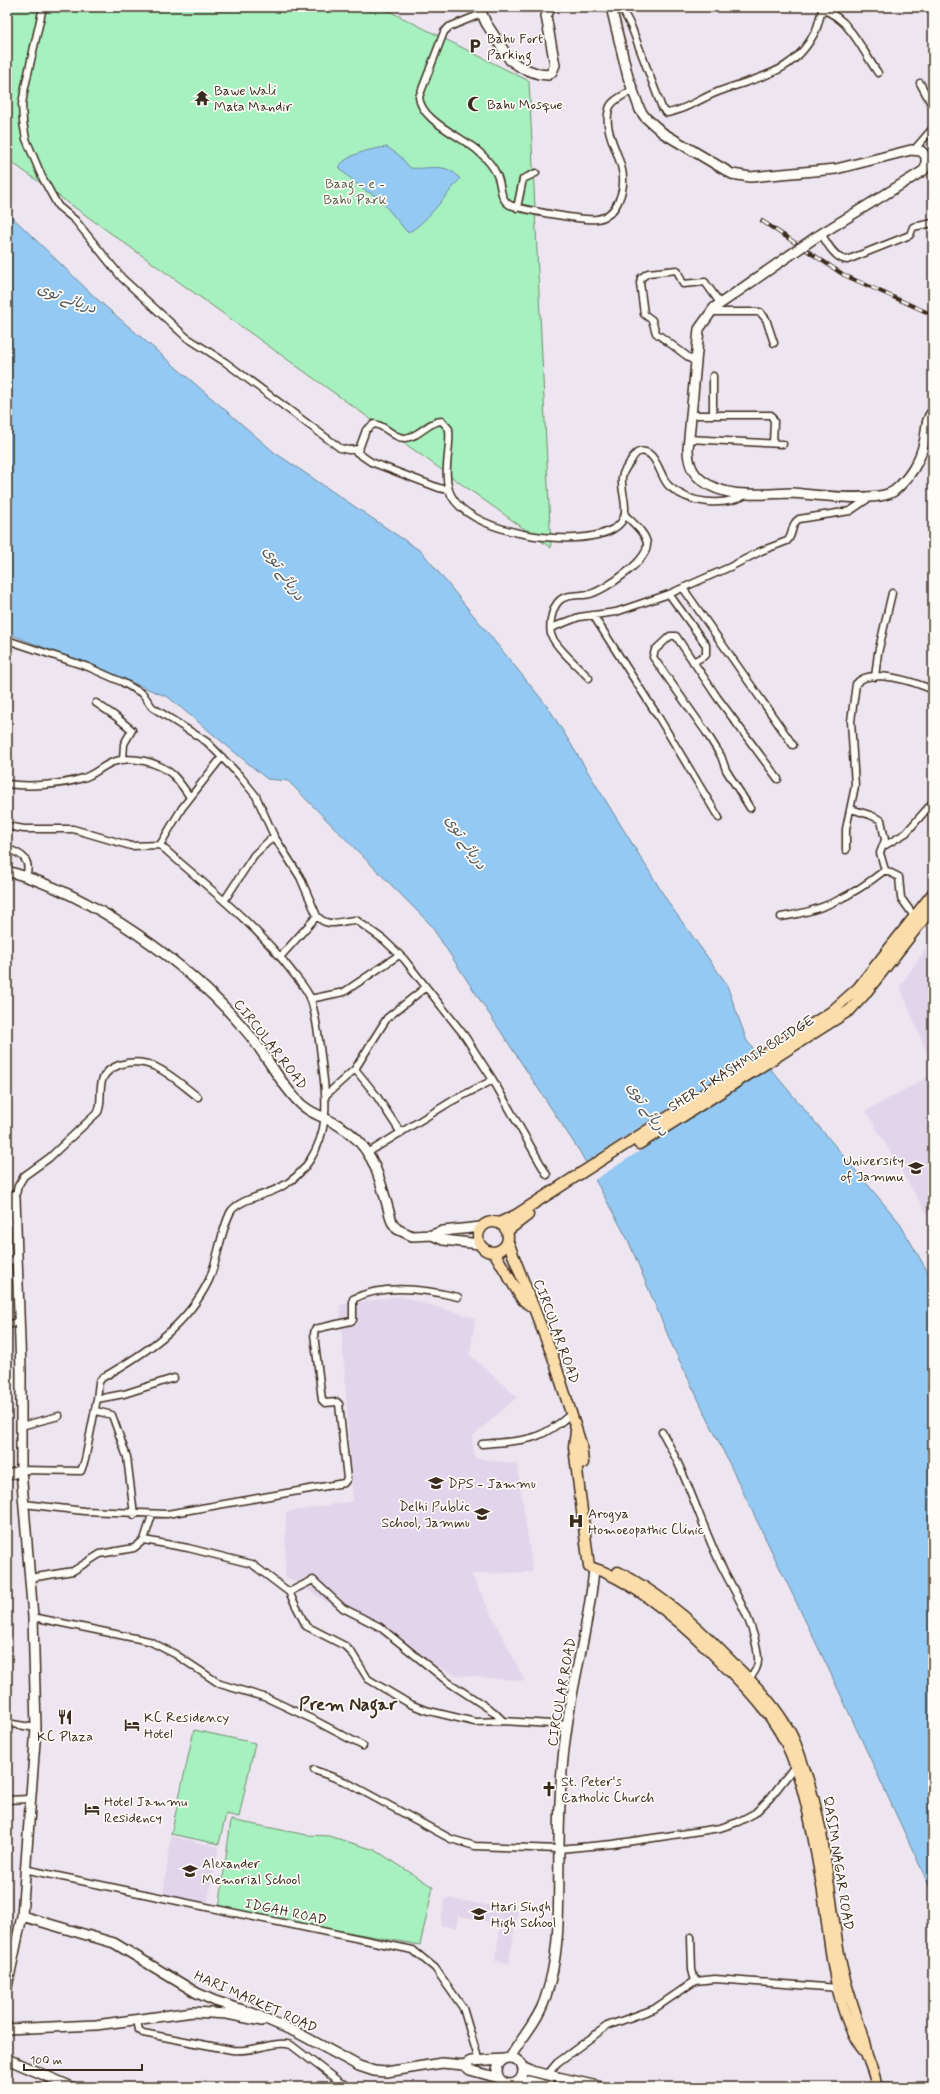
<svg xmlns="http://www.w3.org/2000/svg" width="940" height="2094" font-family="Mynerve,'Playpen Sans Arabic',sans-serif">
  <rect width="100%" height="100%" fill="#ede5f0"/>
  <filter id="ink" filterUnits="userSpaceOnUse"><feTurbulence type="fractalNoise" baseFrequency=".025" numOctaves="2"/><feDisplacementMap in="SourceGraphic" scale="8" xChannelSelector="R" yChannelSelector="G"/><feConvolveMatrix kernelMatrix="1 2 1 2 8 2 1 2 1" color-interpolation-filters="sRGB"/></filter>
  <g filter="url(#ink)">
    <path fill="#e2d5eb" d="M933,938V1069L900,986Z
      M933,1074V1224L866,1111Z
      M399,1296L475,1318L470,1355L517,1397L472,1437L475,1458L517,1464L533,1572L471,1574L525,1681L455,1675L413,1655L285,1576L286,1512L353,1501L340,1305Z
      M171,1836L219,1847L207,1904L163,1896Z
      M445,1898L518,1910L509,1963L495,1961L501,1924L458,1916L456,1928L440,1925Z"/>
    <path fill="#a7f0bf" stroke="#718d6e" d="M7,7H381L529,81L551,548L7,159Z
      M194,1730L255,1743L239,1817L226,1814L219,1844L171,1834Z
      M231,1820L307,1835L329,1836L375,1850L433,1887L420,1945L219,1909Z"/>
    <path fill="#93c9f2" stroke="#70899d" d="M387,147L400,156L410,168C427,170 447,161 460,179C449,191 421,230 407,232L378,197L364,190L342,171L339,166C350,153 371,149 387,147Z
      M7,212L98,300L274,452L422,552L548,707L670,905L726,983L747,1041L899,1222L933,1281V1894L831,1674L672,1345L628,1240L580,1152L430,924L288,781L267,779L168,697L7,633Z"/>
    <path fill="#ede5f0" d="M758,1051L771,1067L593,1181L584,1163Z"/>
    <g fill="none" stroke-linecap="round" stroke-linejoin="round">
      <g stroke="#3b2a1e" stroke-width="9">
        <path id="street" d="M43,7L25,87L22,104L23,122L26,139L42,177L58,206L75,220L122,278L186,337L225,362L340,448L348,450L359,449L366,430L374,424C386,425 392,438 405,438C420,437 428,421 442,421L449,429C451,448 443,471 449,490C463,534 577,550 613,529C635,517 620,495 622,477C623,471 627,466 631,461C633,457 635,453 639,452C656,447 660,478 669,486C689,504 723,507 746,495
          M621,7L631,26L662,108L667,113C683,111 700,99 715,93C757,76 794,76 816,30C819,23 820,15 823,7
          M823,9C832,14 842,19 848,28C859,40 868,59 878,73
          M481,14L449,27L444,32L419,97C421,121 461,136 478,151C486,158 493,166 497,175C502,186 499,199 510,205C524,210 584,221 597,219C618,216 626,188 622,170C618,150 603,130 609,109C611,100 625,95 632,90
          M920,83L933,107
          M914,150L933,128
          M517,208L523,179L536,173
          M821,233C826,242 835,259 847,260L910,235L913,227L933,223
          M710,312H760L766,319L774,343
          M695,362L656,333L652,320L644,314L640,283L641,278L648,273L677,270L683,284L705,282L720,303
          M690,415H771L774,421L773,443
          M713,415V376
          M688,439L783,444
          M355,451L371,462L439,488L449,490
          M683,588L793,745
          M669,594L706,645V655L693,662
          M593,615L659,718L719,818
          M551,628L579,617L616,612L669,594L730,567L761,551L787,541C794,535 790,524 799,519L850,511L869,498
          M7,640L88,667L122,682L143,694L152,707L207,742L239,775L256,796L274,836L300,877L317,916C328,929 342,920 356,920L384,940L404,959L464,1035L493,1080L547,1175
          M875,677L878,653L892,593
          M589,678C581,669 553,645 551,634C549,624 552,607 560,600C567,594 581,596 590,594C605,590 648,561 647,544C646,533 632,522 625,515
          M96,703L115,716L132,730L124,744L123,760
          M7,784C29,787 62,785 83,778C94,775 102,766 113,762C131,755 159,762 173,775C180,782 185,790 190,797
          M750,808L726,770L721,756L706,732L653,657L655,650L670,636H676L717,697L778,779
          M7,826L24,829H73L131,846L160,845C206,886 256,924 293,973C299,981 308,990 311,1000C318,1023 320,1048 323,1072C327,1103 328,1132 310,1160C303,1171 291,1182 279,1188C266,1195 236,1200 230,1213C220,1234 218,1259 209,1280C187,1326 144,1354 102,1378L99,1382L97,1399L124,1394L174,1378
          M160,845L182,808L222,757
          M884,846L906,833L933,802
          M7,849C21,853 32,860 26,876
          M846,850V829L855,786L851,721L856,684C869,666 917,683 933,690
          M885,870L899,877L901,898L914,916
          M224,901L254,855L274,836
          M781,917C823,911 852,896 885,870L880,853L885,840L881,820L870,815L851,809
          M281,956L317,916
          M310,999L344,992L399,955
          M355,1069L376,1095L401,1133
          M326,1095L355,1069L387,1018L426,987
          M369,1152L452,1101L493,1080
          M15,1198L18,1186L24,1176L49,1158L98,1112C103,1101 98,1089 103,1078C106,1071 112,1068 119,1065C152,1054 174,1079 198,1097
          M7,1261L17,1260
          M7,1326L20,1320
          M96,1411L112,1415L127,1457L134,1515
          M21,1426L59,1416
          M662,1432C684,1470 697,1511 714,1550C729,1585 754,1617 758,1657C759,1668 754,1673 747,1681
          M482,1444C525,1440 538,1443 572,1413
          M21,1470L81,1471L85,1460L97,1399
          M24,1504L84,1511L167,1514L344,1483L347,1479L339,1404L337,1402L325,1403L322,1400L314,1334L315,1329L351,1321L353,1320V1299C384,1283 425,1289 458,1297
          M144,1540L188,1548L252,1564L289,1592L306,1626L345,1646L352,1653L368,1679L410,1704L425,1710L475,1722L503,1721L567,1725
          M30,1578L73,1571L100,1554L134,1548L144,1540L152,1515
          M289,1592L313,1580L343,1608L380,1627L448,1682L494,1712L503,1721
          M33,1617L149,1641L175,1654L220,1684L267,1698L316,1721L363,1746
          M7,1723L36,1728
          M314,1770L346,1782L451,1839L475,1846L559,1849L613,1844L720,1828L738,1822L755,1813L770,1798L795,1766
          M7,1800L29,1799
          M24,1869L413,1950L435,1968L463,2008L479,2061
          M691,1937L692,1970L695,1981
          M7,1943L15,1948
          M137,2020L139,2030L143,2033L232,2050C252,2053 273,2040 291,2045L346,2087
          M547,2075L557,2063L607,2026L654,2009L695,1981L715,1979L839,1988
          M876,2086L921,2087"/>
      </g>
      <g stroke="#3b2a1e" stroke-width="12">
        <path id="secondary" d="M479,7L486,23L510,60L522,68L539,74L548,75L552,72L555,65L546,16L551,7
          M611,7L628,77L640,110L645,117L663,133L732,174L750,177L836,169L911,150L921,151L926,156V167L923,171L816,237
          M790,255L714,308L699,329L688,449C688,466 694,477 709,485C720,491 735,494 747,494C763,495 778,493 793,493C815,495 877,503 894,491C909,479 920,461 924,443C927,432 925,420 933,411
          M7,871C93,894 190,964 247,1032C265,1053 277,1078 295,1098C307,1113 323,1116 338,1125C377,1147 380,1183 392,1222L397,1229L412,1236L432,1235L443,1231L481,1227
          M7,1194L15,1198L21,1370V1470L33,1617L36,1728L22,1916L7,1987
          M432,1235L443,1240L480,1244
          M7,1476L21,1470
          M22,1916L114,1943L197,1993L215,2001L252,2013L298,2033L359,2066L374,2071L386,2072L442,2063L464,2065
          M7,2029L96,2025L193,2012L227,2014L262,2021
          M497 2071a13 13 0 1 1 26 0a13 13 0 1 1-26 0Z
          M510,2058C521,2038 538,2021 545,1999C562,1950 558,1900 559,1849C559,1808 561,1766 567,1726C574,1673 590,1622 594,1568
          M7,2059L72,2087
          M464,2065L471,2061L504,2059
          M464,2065L470,2070L499,2078
          M522,2067L531,2071L602,2087
          M519,2081H529L553,2087
          M341,2087L343,2085"/>
      </g>
      <g stroke="#3b2a1e" stroke-width="13">
        <path id="primary" d="M639,1144L850,1010L864,995L933,907
          M478 1237a15 15 0 1 1 30 0a15 15 0 1 1-30 0Z
          M499,1223L516,1215L831,1012L858,988L933,893
          M507,1231L528,1215
          M508,1242L553,1357L581,1444L583,1463
          M494,1252L522,1299L532,1307
          M576,1431L574,1447L589,1567C626,1576 678,1619 705,1646C737,1679 773,1710 791,1754C808,1798 815,1845 823,1892C830,1939 834,2017 866,2053
          M618,1572C659,1593 693,1622 725,1655C747,1677 769,1698 785,1724C794,1737 799,1753 804,1768C826,1830 828,1895 840,1959C846,1991 860,2021 866,2052C869,2064 876,2074 876,2087"/>
      </g>
      <use href="#street" stroke="#fdfcf7" stroke-width="6"/>
      <use href="#secondary" stroke="#fdfcf7" stroke-width="9"/>
      <use href="#primary" stroke="#faddab" stroke-width="10"/>
      <g stroke="#3b2a1e" stroke-width="4">
        <path id="rail" d="M762,221L844,275L933,315"/>
      </g>
      <use href="#rail" stroke="#fdfcf7" stroke-width="2.5" stroke-dasharray="8" stroke-linecap="butt"/>
      <g stroke="#3b2a1e" stroke-width="12" stroke-linecap="butt">
        <path id="secondary-bridge" d="M790,255L816,237"/>
      </g>
      <use href="#secondary-bridge" stroke="#fdfcf7" stroke-width="9"/>
    </g>
  </g>
  <defs>
    <g id="parking-bare" transform="scale(1.2)"><path d="M-3.5-5.5H1a3.5 3.5 0 0 1 0 7H-1V5.5H-3.5ZM-1-3.4V-.6H.8a1.4 1.4 0 0 0 0-2.8Z" fill="#3b2a1e" stroke="#fdfcf7" stroke-width="2.5" paint-order="stroke"/></g>
    <g id="temple-bare" transform="scale(1.2)"><path d="M0-6L5-2H3V0L6.5 2.5H4V6H1.5V3h-3V6H-4V2.5H-6.5L-3 0V-2H-5Z" fill="#3b2a1e" stroke="#fdfcf7" stroke-width="2.5" paint-order="stroke"/></g>
    <g id="mosque-bare" transform="scale(1.2)"><path d="M3.5-4.9A6 6 0 1 0 3.5 4.9A5 5 0 1 1 3.5-4.9Z" fill="#3b2a1e" stroke="#fdfcf7" stroke-width="2.5" paint-order="stroke"/></g>
    <g id="university-bare" transform="scale(1.2)"><path d="M0-5L7-2L0 1L-7-2ZM-4 1L0 2.5L4 1V4Q0 6-4 4Z" fill="#3b2a1e" stroke="#fdfcf7" stroke-width="2.5" paint-order="stroke"/></g>
    <g id="school-bare" transform="scale(1.2)"><path d="M0-5L7-2L0 1L-7-2ZM-4 1L0 2.5L4 1V4Q0 6-4 4Z" fill="#3b2a1e" stroke="#fdfcf7" stroke-width="2.5" paint-order="stroke"/></g>
    <g id="hospital-bare" transform="scale(1.2)"><path d="M-5-5h3v3.5h4V-5h3V5h-3V1.5h-4V5h-3Z" fill="#3b2a1e" stroke="#fdfcf7" stroke-width="2.5" paint-order="stroke"/></g>
    <g id="restaurant-bare" transform="scale(1.2)"><path d="M-5-6h1v4h1v-4h1v4h1v-4h1v5L-1.5 .5V6h-2V.5L-5-1ZM5-6V6H3V1.5H1.5Q1.5-4 5-6Z" fill="#3b2a1e" stroke="#fdfcf7" stroke-width="2.5" paint-order="stroke"/></g>
    <g id="hotel-bare" transform="scale(1.2)"><path d="M-6-4.5h1.5V1H6V5H4.5V3h-9V5H-6ZM-4 0a1.8 1.8 0 1 1 3.6 0ZM.5 0V-2.5h3Q6-2.5 6 0Z" fill="#3b2a1e" stroke="#fdfcf7" stroke-width="2.5" paint-order="stroke"/></g>
    <g id="church-bare" transform="scale(1.2)"><path d="M-1.2-6h2.4v3.5h3.3v2.4h-3.3V6h-2.4V-.1h-3.3v-2.4h3.3Z" fill="#3b2a1e" stroke="#fdfcf7" stroke-width="2.5" paint-order="stroke"/></g>
  </defs>
  <g fill-rule="evenodd">
    <use href="#parking-bare" x="475" y="46"/>
    <use href="#temple-bare" x="202" y="98"/>
    <use href="#mosque-bare" x="475" y="104"/>
    <use href="#university-bare" x="916" y="1168"/>
    <use href="#university-bare" x="436" y="1483"/>
    <use href="#school-bare" x="482" y="1514"/>
    <use href="#hospital-bare" x="576" y="1521"/>
    <use href="#restaurant-bare" x="65" y="1717"/>
    <use href="#hotel-bare" x="132" y="1725"/>
    <use href="#church-bare" x="549" y="1789"/>
    <use href="#hotel-bare" x="92" y="1809"/>
    <use href="#school-bare" x="190" y="1871"/>
    <use href="#school-bare" x="479" y="1914"/>
  </g>
  <g text-anchor="middle" stroke-width="3.5" stroke-linejoin="round" paint-order="stroke">
    <g font-size="14" fill="#3b2a1e" stroke="#fdfcf7" text-anchor="start">
      <text x="487" y="43">Bahu Fort<tspan x="487" dy="16">Parking</tspan></text>
      <text x="214" y="95">Bawe Wali<tspan x="214" dy="16">Mata Mandir</tspan></text>
      <text x="487" y="109">Bahu Mosque</text>
      <text x="904" y="1165" text-anchor="end">University<tspan x="904" dy="16">of Jammu</tspan></text>
      <text x="448" y="1488">DPS - Jammu</text>
      <text x="470" y="1511" text-anchor="end">Delhi Public<tspan x="470" dy="16">School, Jammu</tspan></text>
      <text x="588" y="1518">Arogya<tspan x="588" dy="16">Homoeopathic Clinic</tspan></text>
      <text x="144" y="1722">KC Residency<tspan x="144" dy="16">Hotel</tspan></text>
      <text x="65" y="1741" text-anchor="middle">KC Plaza</text>
      <text x="561" y="1786">St. Peter's<tspan x="561" dy="16">Catholic Church</tspan></text>
      <text x="104" y="1806">Hotel Jammu<tspan x="104" dy="16">Residency</tspan></text>
      <text x="202" y="1868">Alexander<tspan x="202" dy="16">Memorial School</tspan></text>
      <text x="491" y="1911">Hari Singh<tspan x="491" dy="16">High School</tspan></text>
    </g>
    <g font-size="14" fill="#565c46" stroke="#fdfcf7">
      <text x="355" y="188">Baag - e -<tspan x="355" dy="16">Bahu Park</tspan></text>
    </g>
    <g font-size="14" fill="#3b2a1e" stroke="#fdfcf7">
      <text transform="translate(271 1044) rotate(52)" y="5">CIRCULAR ROAD</text>
      <text transform="translate(741 1063) rotate(-32)" y="5">SHER I KASHMIR BRIDGE</text>
      <text transform="translate(557 1331) rotate(70)" y="5">CIRCULAR ROAD</text>
      <text transform="translate(561 1692) rotate(-80)" y="5">CIRCULAR ROAD</text>
      <text transform="translate(839 1863) rotate(81)" y="5">QASIM NAGAR ROAD</text>
      <text transform="translate(286 1911) rotate(12)" y="5">IDGAH ROAD</text>
      <text transform="translate(256 2001) rotate(24)" y="5">HARI MARKET ROAD</text>
    </g>
    <g font-size="15" font-style="italic" fill="#555a5e" stroke="#fdfcf7">
      <text transform="translate(67 298) rotate(20)" y="5">دریائے توی</text>
      <text transform="translate(284 573) rotate(56)" y="5">دریائے توی</text>
      <text transform="translate(466 842) rotate(56)" y="5">دریائے توی</text>
      <text transform="translate(648 1109) rotate(55)" y="5">دریائے توی</text>
    </g>
    <g font-size="18" font-weight="bold" fill="#3b2a1e" stroke="#fdfcf7">
      <text x="348" y="1710">Prem Nagar</text>
    </g>
  </g>
  <rect width="940" height="2094" fill="none" stroke="#fdfcf7" stroke-width="24"/>
  <rect x="12" y="12" width="916" height="2070" fill="none" stroke="#3b2a1e" stroke-width="1.5" filter="url(#ink)"/>
  <path d="M24 2064v6h118v-6" fill="none" stroke="#3b2a1e" stroke-width="2"/>
  <text x="30" y="2064" font-size="12" fill="#3b2a1e" stroke="#fdfcf7" stroke-width="3" paint-order="stroke">100 m</text>
</svg>
